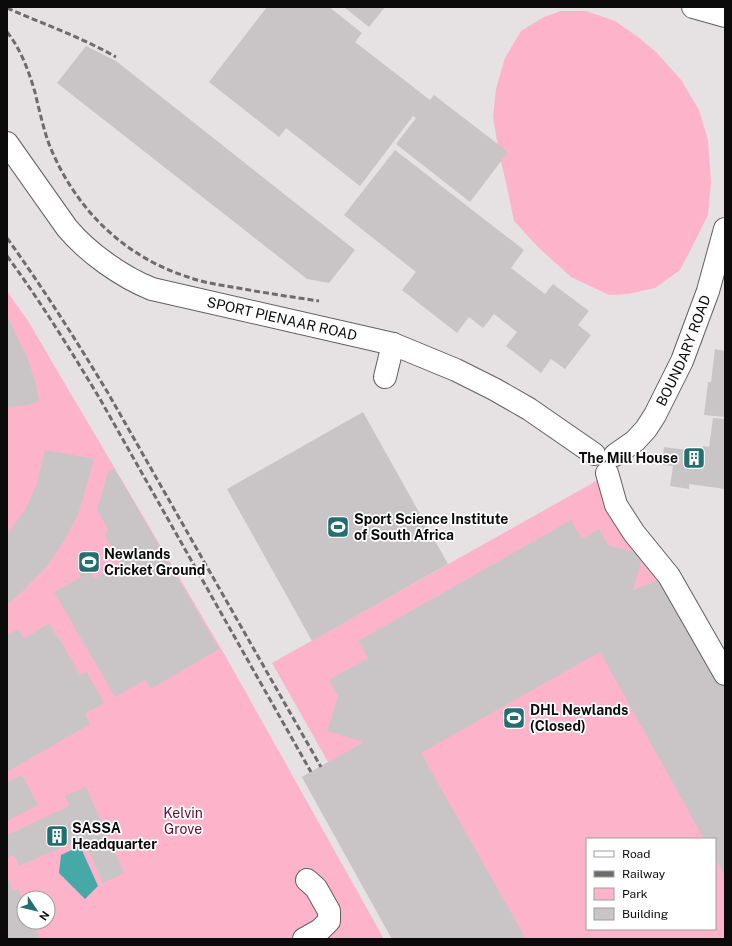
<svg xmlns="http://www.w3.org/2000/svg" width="732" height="946" font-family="'Public Sans',sans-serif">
  <rect width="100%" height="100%" fill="#e6e1e2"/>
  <path fill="#fdb4ca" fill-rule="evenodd" d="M561,11H586L615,21L638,37L656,52L682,81L699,110L708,140L711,182L708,215L690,251L680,270L655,288L628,294L609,295L571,277L538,247L514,221L507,187L499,153L493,117L496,89L505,58L521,31L544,17Z
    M7,291L28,321L226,657L384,939H7ZM24,898H48V922H24Z
    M607,473L725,674V939H392L302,777L328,762L272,663L591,484ZM587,839H715V929H587Z"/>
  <path fill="#47a8a8" d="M80,846L98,886L85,899L59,873L61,855Z"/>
  <path fill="#c9c5c6" d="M267,7H329L362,33L355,42L430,100L434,95L508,152L470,202L396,144L416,118L413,116L360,186L286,128L279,137L209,82Z
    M344,7H385L369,27Z
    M86,46L116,61L355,250L329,283L307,279L57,83Z
    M395,150L524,250L511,268L545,294L553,284L589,311L578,325L591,335L565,369L551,359L541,373L506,346L517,332L494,314L483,328L469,317L457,333L402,290L416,272L344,215Z
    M7,315L28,360L35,380L39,401L28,405L7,407Z
    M715,349L725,351V417L704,415L708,382H711Z
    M363,412L448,564L312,641L227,489Z
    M713,418L725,419V489L689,484V489L670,486L673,466L662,465L664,447L702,452L703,446L709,447Z
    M45,450L94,459L79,512L64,541L47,566L24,590L7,605V535L26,508L36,486Z
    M114,468L219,649L151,689L145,680L115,697L54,592L81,577L78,573L88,567L94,579L120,563L104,534L109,531L97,510L108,472Z
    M571,520L582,539L599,529L608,545L643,555L633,590L669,576L725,674V876L715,858V839H704L600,652L421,753L526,939H392L302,777L364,742L327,731L338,696L329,680L368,658L358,641Z
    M49,623L56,636H58L80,675L87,672L104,703L85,714L90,724L7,772V635L18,629L24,639Z
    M22,775L38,805L7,821V782Z
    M86,787L124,873L103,883L83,838L19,866L14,855L7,858V835L69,806L65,796Z
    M7,877L13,891L18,889L24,902V922H33L40,939H7Z"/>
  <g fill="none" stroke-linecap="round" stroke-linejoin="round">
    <g stroke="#635f60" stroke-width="24">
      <g id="minor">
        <path d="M693,7L725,16"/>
        <path id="s1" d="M7,143L67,228C88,253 122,277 152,289L393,344L456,370L494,389L529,409L594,454"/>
        <path d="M385,377L393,344"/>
        <path id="s2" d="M615,455L635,441L646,429L655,415L682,361L708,291L725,229"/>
        <path d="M607,473L616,505L634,533L669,576L725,674"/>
        <path d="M304,939L320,930L329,921V911L316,888L307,880"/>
      </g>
    </g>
    <use href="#minor" stroke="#fff" stroke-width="22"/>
    <path stroke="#6e6b6b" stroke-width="3" stroke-dasharray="6 3" stroke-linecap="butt" d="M7,8C43,24 81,37 116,57
      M7,32C20,48 28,69 34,89C36,95 37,102 39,109C42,121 45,133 49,144C74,207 122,256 188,277C204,283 221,285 238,288C265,293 292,297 319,301
      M7,238C43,288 76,340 108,393L321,767
      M7,256C41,302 71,351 100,399L311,772"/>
  </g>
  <defs>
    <g id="building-square" transform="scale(1.15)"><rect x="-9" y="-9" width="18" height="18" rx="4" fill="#236e6e" stroke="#fff"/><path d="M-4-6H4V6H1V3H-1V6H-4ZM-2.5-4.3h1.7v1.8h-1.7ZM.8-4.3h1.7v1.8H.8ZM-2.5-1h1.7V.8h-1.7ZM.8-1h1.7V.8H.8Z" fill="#fff"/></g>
    <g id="stadium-square" transform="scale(1.15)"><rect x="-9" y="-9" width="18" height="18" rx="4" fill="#236e6e" stroke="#fff"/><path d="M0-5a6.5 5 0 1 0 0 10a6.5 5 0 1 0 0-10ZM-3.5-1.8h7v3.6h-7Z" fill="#fff"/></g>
  </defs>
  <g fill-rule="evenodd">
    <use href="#building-square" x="694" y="458"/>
    <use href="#stadium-square" x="338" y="527"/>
    <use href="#stadium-square" x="89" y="562"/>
    <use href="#stadium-square" x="514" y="718"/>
    <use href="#building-square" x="57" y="836"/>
  </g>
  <g text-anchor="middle" stroke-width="3.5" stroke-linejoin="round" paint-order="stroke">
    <g font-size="14" fill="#0c0b0b" stroke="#fff">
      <text dy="5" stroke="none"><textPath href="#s1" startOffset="343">SPORT PIENAAR ROAD</textPath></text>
      <text dy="5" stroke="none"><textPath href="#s2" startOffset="128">BOUNDARY ROAD</textPath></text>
    </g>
    <g font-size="14" font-weight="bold" fill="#0c0b0b" stroke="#fff" text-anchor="start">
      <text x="678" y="463" text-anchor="end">The Mill House</text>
      <text x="354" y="524">Sport Science Institute<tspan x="354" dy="16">of South Africa</tspan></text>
      <text x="104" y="559">Newlands<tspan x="104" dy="16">Cricket Ground</tspan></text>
      <text x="530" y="715">DHL Newlands<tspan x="530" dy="16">(Closed)</tspan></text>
      <text x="72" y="833">SASSA<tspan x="72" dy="16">Headquarter</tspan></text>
    </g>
    <g font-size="14" fill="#610c33" stroke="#fff">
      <text x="183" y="818">Kelvin<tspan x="183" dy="16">Grove</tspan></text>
    </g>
  </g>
  <rect width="732" height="946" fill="none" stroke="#0c0b0b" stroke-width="16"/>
  <rect x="586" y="838" width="130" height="92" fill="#ffffff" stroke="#9e9d9d"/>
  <rect x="594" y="851" width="20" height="6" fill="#ffffff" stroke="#9e9d9d"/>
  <text x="622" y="858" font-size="12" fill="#0c0b0b">Road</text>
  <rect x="594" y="871" width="20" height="6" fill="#6e6b6b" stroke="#9e9d9d"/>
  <text x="622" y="878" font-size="12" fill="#0c0b0b">Railway</text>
  <rect x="594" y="888" width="20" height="12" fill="#fdb4ca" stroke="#9e9d9d"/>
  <text x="622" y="898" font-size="12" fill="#0c0b0b">Park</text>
  <rect x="594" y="908" width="20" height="12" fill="#c9c5c6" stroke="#9e9d9d"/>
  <text x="622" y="918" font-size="12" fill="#0c0b0b">Building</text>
  <g transform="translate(36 910) rotate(125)"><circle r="19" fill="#ffffff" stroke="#9e9d9d"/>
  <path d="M0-3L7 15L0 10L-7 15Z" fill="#236e6e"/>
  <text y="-6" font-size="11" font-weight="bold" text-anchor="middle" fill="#0c0b0b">N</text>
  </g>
</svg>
